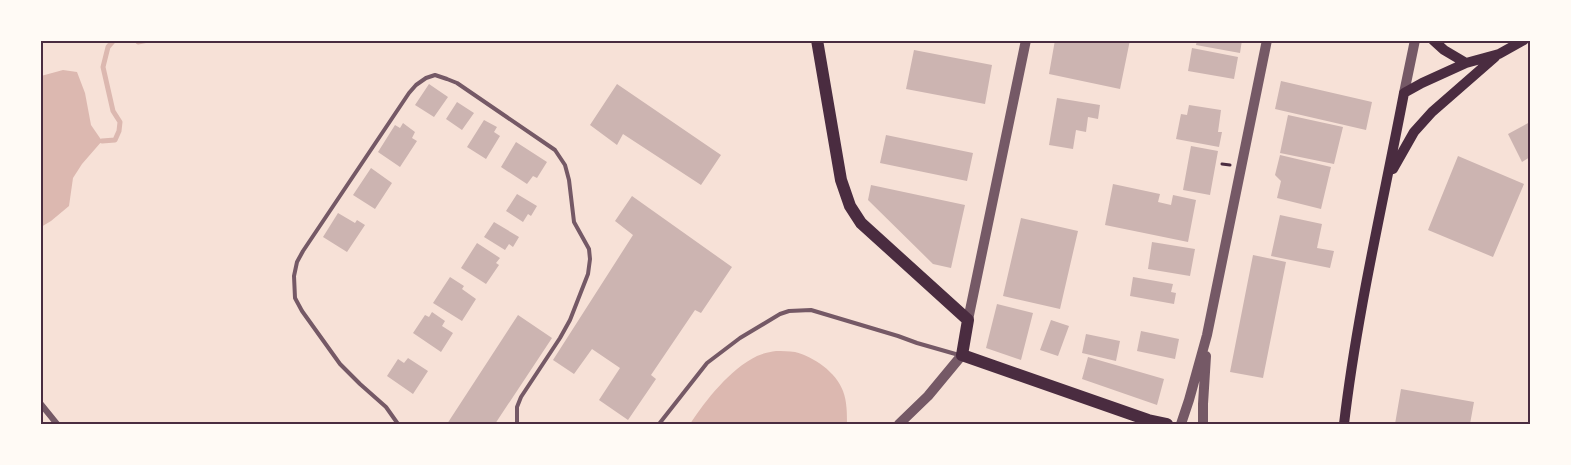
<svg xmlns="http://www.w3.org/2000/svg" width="1571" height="465" font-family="Mulish,sans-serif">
  <rect width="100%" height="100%" fill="#f7e1d7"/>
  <path fill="#dcb8b0" d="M63,70L77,72L85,93L91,125L102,141L82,164L73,178L69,206L51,221L41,227V76Z
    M776,351C782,351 789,351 795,352C814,357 836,372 843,391C847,401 847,414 847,424H690C706,400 730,369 757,356C763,353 770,352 776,351Z"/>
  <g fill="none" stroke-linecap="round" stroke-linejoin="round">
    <path stroke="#dcb8b0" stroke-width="5" d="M137,40L138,42L148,40
      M102,141L115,140L119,131L120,122L113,111L103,67L108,47L114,40"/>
  </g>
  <path fill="#ccb4b1" d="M1055,40H1130L1120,89L1049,74Z
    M1197,40H1242L1240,53L1196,45Z
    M1192,48L1238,57L1234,79L1188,71Z
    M914,50L992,65L985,104L906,89Z
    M1281,81L1372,102L1366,130L1275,109Z
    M429,84L448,97L434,117L415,105Z
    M617,84L721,155L701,185L623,134L617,145L590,125Z
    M1057,98L1100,105L1098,119L1088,117L1086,132L1076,130L1073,149L1049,145Z
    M457,102L474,113L462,130L446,119Z
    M1189,105L1221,110L1218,132H1222L1219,147L1176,139L1181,114L1187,115Z
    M1288,115L1343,127L1334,164L1280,153Z
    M484,120L497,127L494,132L500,136L486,159L467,147Z
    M1530,122V157L1522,162L1508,134Z
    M403,123L415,132L412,138L417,141L400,167L378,152L395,125L400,128Z
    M886,135L973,153L967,181L880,163Z
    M516,142L547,162L537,178L533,176L527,184L501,167Z
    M1191,146L1218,151L1210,195L1183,190Z
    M1280,155L1331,167L1321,209L1277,198L1281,181L1275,175Z
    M1458,156L1524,184L1493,257L1428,230Z
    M371,168L392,183L375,209L353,195Z
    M1113,184L1160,194L1158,202L1171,205L1173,195L1196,200L1188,242L1105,225Z
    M871,185L965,205L951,268L933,264L868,200Z
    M517,194L537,206L531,216L528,214L523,222L506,211Z
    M632,196L732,267L701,313L695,310L651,375L656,379L628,420L599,400L620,368L592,349L574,374L553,360L633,235L615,221Z
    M338,213L355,223L357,220L365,225L347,252L323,237Z
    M1280,215L1322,224L1317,248L1334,251L1330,268L1271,256Z
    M1021,218L1078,231L1060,309L1003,296Z
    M494,222L519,237L513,247L509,244L505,250L484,237Z
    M1152,242L1195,249L1190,276L1148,269Z
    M477,243L500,258L496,263L499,265L486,284L461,268Z
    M1253,255L1286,262L1263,378L1230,372Z
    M450,277L464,286L462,289L476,299L462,321L433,303Z
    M1133,277L1173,284L1171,292L1176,293L1174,304L1130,296Z
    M997,304L1033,313L1021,360L986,348Z
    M432,312L445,321L442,326L453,333L441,352L413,333L425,315L429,317Z
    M518,315L552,338L495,424H447Z
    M1051,320L1069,326L1058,356L1040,350Z
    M1141,331L1179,339L1175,359L1137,351Z
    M1086,334L1120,341L1116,361L1082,353Z
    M1088,357L1164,379L1157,405L1082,379Z
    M408,358L428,371L413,394L387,376L398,359L404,363Z
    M1401,389L1474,402L1470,424H1395Z"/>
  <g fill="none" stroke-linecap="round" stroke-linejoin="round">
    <path stroke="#4a2c40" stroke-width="3" d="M1222,164L1230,165"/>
    <path stroke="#755966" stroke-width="4" d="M398,424L386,407L360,384L340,364L302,311L295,298L294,276L297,262L303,251L409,93L416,85L426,78L435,75L447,79L457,83L555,150L565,165L569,180L574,222L589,249L590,259L588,274L570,320L560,338L521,397L517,407V424
      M659,424L707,363L740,338L780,314L789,311L811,310L898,336L917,343L959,355"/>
    <path stroke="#755966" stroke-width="6" d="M40,403L57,424"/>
    <path stroke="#755966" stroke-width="10" d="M1404,93L1415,40
      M968,320L1026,40
      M899,424L928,396L962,355
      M1181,424L1189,400L1207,335L1267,40
      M1203,424V404L1206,356"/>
    <path stroke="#4a2c40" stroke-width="10" d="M1433,40L1444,50L1466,63
      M1393,169L1414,132L1432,112L1495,57
      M1344,424C1357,313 1383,203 1404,93L1422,83L1466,63L1499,54L1524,40"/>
    <path stroke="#4a2c40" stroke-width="12" d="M817,40L841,180L850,206L861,223L968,320L962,355L1148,420L1167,424"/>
  </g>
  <rect width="1571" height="465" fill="none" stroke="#fffaf5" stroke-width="84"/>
  <rect x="42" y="42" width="1487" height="381" fill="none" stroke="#4a2c40" stroke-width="2"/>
</svg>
